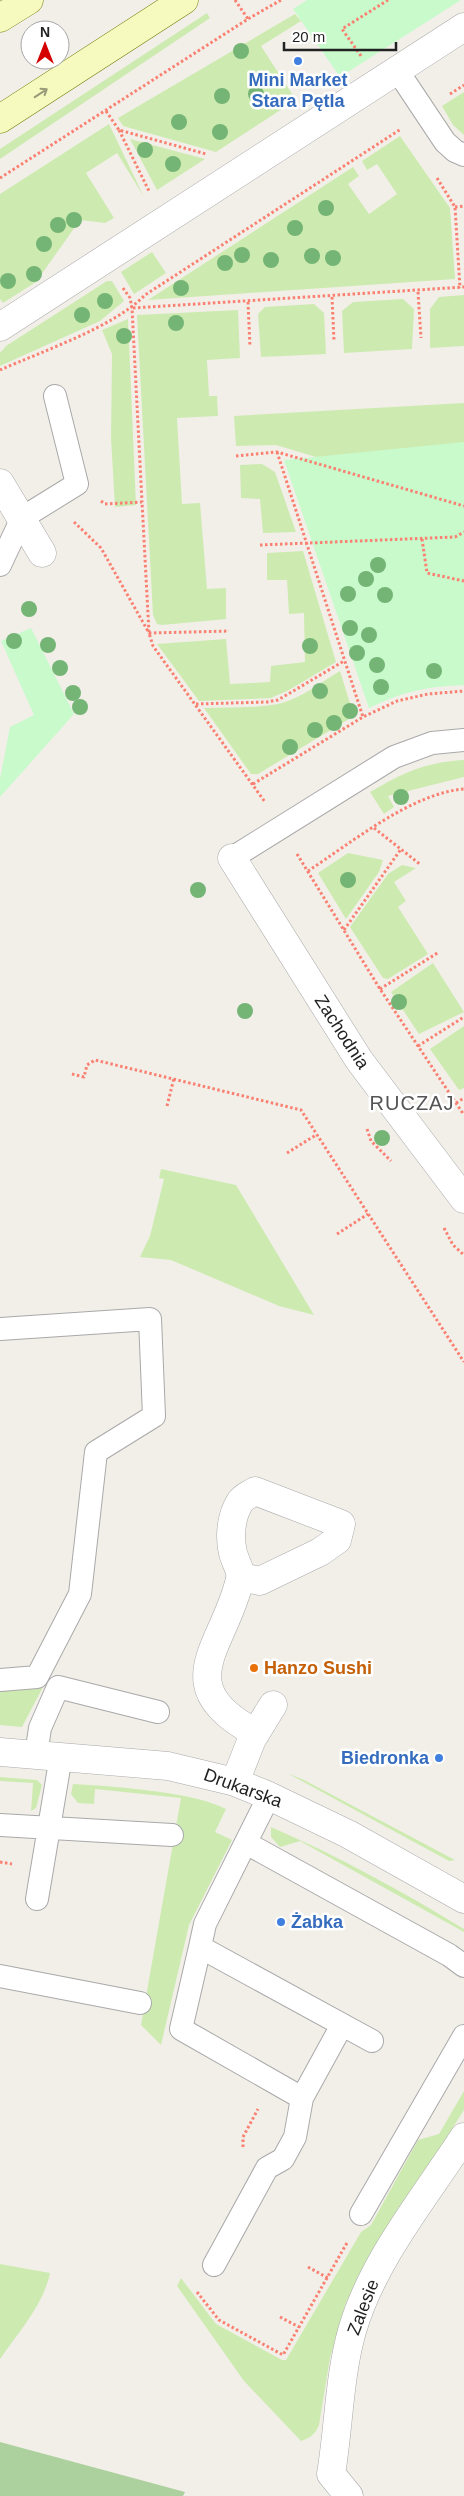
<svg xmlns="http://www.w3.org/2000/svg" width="464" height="2496" font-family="Arial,sans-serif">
  <rect width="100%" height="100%" fill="#f2efe9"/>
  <path fill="#cdebb0" d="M207,13L210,18L0,159V149Z
    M295,14L301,21L261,46L296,100L216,152L123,126L118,118Z
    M464,92V135L453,125L442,106Z
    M109,124L144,197L117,153L86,173L114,218L105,223L80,220L36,282L3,303L0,299V194Z
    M400,136L450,208L455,279L148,300L353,167L359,176L348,184L369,214L397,194L377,164L367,170L362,161Z
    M130,139L205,159L157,190Z
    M152,252L166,273L134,294L121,272Z
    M107,281H112L124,301L100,321L0,366V353L6,346Z
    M464,295V346L430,348V309L439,297Z
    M403,299L414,309L412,349L344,353L342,311L353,302Z
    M314,304L324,313L326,354L261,357L258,314L265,307Z
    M238,310L240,358L207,360L209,396H217L218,416L177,418L182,504L200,503L207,589L226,588V619L162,625L157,624L153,615L137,315Z
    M128,319L136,505L115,507L111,438L112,354L102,330Z
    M464,403V482H399L276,445L236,446L234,416Z
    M262,464L275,472L296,532L263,533L260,499L241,498L240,465Z
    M303,551L336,662L289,690L271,698L199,701L157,644L226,639L230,684L270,682L271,666L305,662L304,613L289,614L287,580H267V553Z
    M340,671L354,716L258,774H251L204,708C230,707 257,709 282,703C303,697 321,682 340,671Z
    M464,760V777L388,796L394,807L384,814L370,792C403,773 425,762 464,760Z
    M348,853L383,860L379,872L346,919L318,873Z
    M402,865L416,868L394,882L406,901L398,907L428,954L388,979L383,978L350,927L388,874Z
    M433,963L464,1012L419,1034L391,992Z
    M464,1026V1088L459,1090L430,1049Z
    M161,1169L236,1185L314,1315L279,1306L171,1260L140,1257L150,1236L164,1179L159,1178Z
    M44,1685L22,1727L0,1725V1689Z
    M287,1773L304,1780L455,1860L449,1861Z
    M0,1777L37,1780L42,1785L36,1808L31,1811L33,1783L0,1781Z
    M73,1784C110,1786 195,1792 226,1809L215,1832L232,1840L189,1925L161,2045L141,2025L181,1798L95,1789L94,1804L78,1803L71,1794Z
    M271,1827C338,1856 402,1891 464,1929V1932L300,1841L280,1847L271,1837Z
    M464,2091V2110L364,2266L345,2305L330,2358L319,2425C315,2434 311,2438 301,2441L244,2381L177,2286L181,2278L216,2324L282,2360H286L361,2232L371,2225L418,2140L439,2134Z
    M0,2264L50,2273C44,2304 18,2333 0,2359Z"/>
  <path fill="#add19e" d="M0,2442L185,2492L183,2496H0Z"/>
  <path fill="#c8facc" d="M307,0H461L340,77L293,9Z
    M464,442V685C424,687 405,691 369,708L284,460Z
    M31,628L74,714L0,797V779L10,727L34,715L1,641Z"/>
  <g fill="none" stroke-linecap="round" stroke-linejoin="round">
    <g stroke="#a9a9a9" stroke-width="24">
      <path id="lane" d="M397,70L445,142L455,151L464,155
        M0,565L22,518L77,484L55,396
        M232,858L394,757L432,743L464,740
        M0,1329L150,1319L154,1416L96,1452L80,1594L37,1677L0,1680
        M36,1755L40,1728L58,1687L158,1712
        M269,1796L205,1924L200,1947L372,2041
        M0,1825L172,1835
        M246,1843L449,1955L464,1966
        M37,1899L61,1756
        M200,1947L181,2029L302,2098L342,2025
        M0,1976L140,2003
        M361,2214L464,2036
        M214,2265L267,2168L283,2159L295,2137L302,2098"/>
    </g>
    <g stroke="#a9a9a9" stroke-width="29">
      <path id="street" d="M0,327L464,27
        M0,483L42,553
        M232,858L359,1060L464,1199
        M241,1577L260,1581L320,1552L337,1540L341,1524L255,1491C251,1494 243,1497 240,1502C231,1516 229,1537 233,1553C235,1561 242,1572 240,1579C225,1646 166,1686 256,1733
        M0,1752L168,1766L235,1782L269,1796L348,1834L464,1899
        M235,1782L252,1739L273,1705
        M349,2496L331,2474C339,2426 339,2377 352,2331C372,2261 425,2197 464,2137"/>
    </g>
    <g stroke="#707d05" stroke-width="29">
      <path id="secondary" d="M0,18L29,0
        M0,119L184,0"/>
    </g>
    <path stroke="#fa8072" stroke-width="3" stroke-dasharray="2.5 2.5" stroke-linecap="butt" d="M235,0L248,19
      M361,56L342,29L388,0
      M450,94L464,85
      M106,111L119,130L206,154
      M119,130L149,191
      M0,178L248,19L281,0
      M437,178L455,207L460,288
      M455,207L464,206
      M123,288L130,298L132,308L142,502
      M418,292L421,338
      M332,297L334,341
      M248,302L250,347
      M133,308L464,287
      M0,370C43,351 114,327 145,295L401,129
      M277,452L363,717
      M236,456L277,452L464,506
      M101,501L105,504L142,502L149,633L153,646L265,802
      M74,522L101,548L149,633L229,631
      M422,539L427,573L464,581
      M260,545L455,537L464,532
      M196,704L267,702L278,700L344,661
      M253,784L363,717L397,701L428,694L464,691
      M374,828L421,865
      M297,854L380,989L464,1115
      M308,871C351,843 412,793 464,789
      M344,930L401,849
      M380,989L439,952
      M418,1046L464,1017
      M72,1074L84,1077L87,1065L95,1060L301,1110L464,1362
      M456,1103L464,1098
      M167,1106L174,1078
      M367,1129L371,1141L391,1161
      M287,1153L316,1135
      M444,1228L453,1245L464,1255
      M337,1234L368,1214
      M0,1862L12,1864
      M243,2147V2137L258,2109
      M308,2267L328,2278
      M197,2292L219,2320L283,2355L348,2241
      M280,2317L299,2327"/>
    <use href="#lane" stroke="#fff" stroke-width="22"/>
    <use href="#street" stroke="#fff" stroke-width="28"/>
    <use href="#secondary" stroke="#f7fabf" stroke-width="28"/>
  </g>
  <g fill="#74b475">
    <circle cx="241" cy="51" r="8"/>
    <circle cx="256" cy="94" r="8"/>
    <circle cx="222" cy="96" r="8"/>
    <circle cx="179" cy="122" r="8"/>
    <circle cx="220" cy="132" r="8"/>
    <circle cx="145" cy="150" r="8"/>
    <circle cx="173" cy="164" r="8"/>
    <circle cx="326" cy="208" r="8"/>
    <circle cx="74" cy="220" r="8"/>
    <circle cx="58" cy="225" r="8"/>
    <circle cx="295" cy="228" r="8"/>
    <circle cx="44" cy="244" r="8"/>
    <circle cx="242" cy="255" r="8"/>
    <circle cx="312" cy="256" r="8"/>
    <circle cx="333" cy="258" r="8"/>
    <circle cx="271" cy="260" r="8"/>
    <circle cx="225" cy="263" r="8"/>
    <circle cx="34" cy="274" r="8"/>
    <circle cx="8" cy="281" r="8"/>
    <circle cx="181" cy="288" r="8"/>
    <circle cx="105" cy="301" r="8"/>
    <circle cx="82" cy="315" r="8"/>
    <circle cx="176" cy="323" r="8"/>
    <circle cx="124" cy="336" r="8"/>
    <circle cx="378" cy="565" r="8"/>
    <circle cx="366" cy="579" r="8"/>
    <circle cx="348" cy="594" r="8"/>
    <circle cx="385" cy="595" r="8"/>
    <circle cx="29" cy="609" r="8"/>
    <circle cx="350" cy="628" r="8"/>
    <circle cx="369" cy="635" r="8"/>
    <circle cx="14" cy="641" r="8"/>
    <circle cx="48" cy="645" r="8"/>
    <circle cx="310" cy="646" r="8"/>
    <circle cx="357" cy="653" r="8"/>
    <circle cx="377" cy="665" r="8"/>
    <circle cx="60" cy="668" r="8"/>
    <circle cx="434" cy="671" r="8"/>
    <circle cx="381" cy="687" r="8"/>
    <circle cx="320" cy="691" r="8"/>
    <circle cx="73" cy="693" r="8"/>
    <circle cx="80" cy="707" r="8"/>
    <circle cx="350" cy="711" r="8"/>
    <circle cx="334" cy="723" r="8"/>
    <circle cx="315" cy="730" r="8"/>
    <circle cx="290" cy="747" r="8"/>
    <circle cx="401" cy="797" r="8"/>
    <circle cx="348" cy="880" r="8"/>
    <circle cx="198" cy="890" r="8"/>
    <circle cx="399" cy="1002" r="8"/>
    <circle cx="245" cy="1011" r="8"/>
    <circle cx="382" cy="1138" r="8"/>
  </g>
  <defs><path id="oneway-shaft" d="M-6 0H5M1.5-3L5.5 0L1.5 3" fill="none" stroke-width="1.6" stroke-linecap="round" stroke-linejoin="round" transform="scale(1.25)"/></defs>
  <use stroke="#979978" href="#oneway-shaft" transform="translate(41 93) rotate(-33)"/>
  <g fill="#3f7fe0" stroke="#fff" stroke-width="2">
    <circle cx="298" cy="61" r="5"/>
    <circle cx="439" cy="1758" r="5"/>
    <circle cx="281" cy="1922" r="5"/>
  </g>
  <circle fill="#e8710a" stroke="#fff" stroke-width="2" cx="254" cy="1668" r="5"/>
  <g text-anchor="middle" stroke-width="5" stroke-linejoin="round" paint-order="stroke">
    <g font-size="18" font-weight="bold" fill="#366cbe" stroke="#fff">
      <text x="298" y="86">Mini Market<tspan x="298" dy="21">Stara Pętla</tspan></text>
      <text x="429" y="1764" text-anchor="end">Biedronka</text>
      <text x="291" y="1928" text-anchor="start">Żabka</text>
    </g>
    <g font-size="18" fill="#222" stroke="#fff">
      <text transform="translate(342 1032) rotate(57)" y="6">Zachodnia</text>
      <text transform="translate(243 1788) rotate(20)" y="6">Drukarska</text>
      <text transform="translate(363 2307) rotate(-69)" y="6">Zalesie</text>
    </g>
    <g font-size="18" font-weight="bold" fill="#c56008" stroke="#fff" text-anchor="start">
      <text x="264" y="1674">Hanzo Sushi</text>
    </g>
    <g font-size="20" letter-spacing="1" fill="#555" stroke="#fff">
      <text x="412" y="1110">RUCZAJ</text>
    </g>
  </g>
  <g transform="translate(45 45)"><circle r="24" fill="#ffffff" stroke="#a7a7a7"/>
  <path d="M0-4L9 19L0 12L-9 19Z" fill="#d40000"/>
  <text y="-8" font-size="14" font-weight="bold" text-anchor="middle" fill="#222222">N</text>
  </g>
  <path d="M284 42v8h112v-8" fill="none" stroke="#222222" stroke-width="2.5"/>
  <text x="292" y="42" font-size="15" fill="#222222" stroke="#ffffff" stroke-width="4" paint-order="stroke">20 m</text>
</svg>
